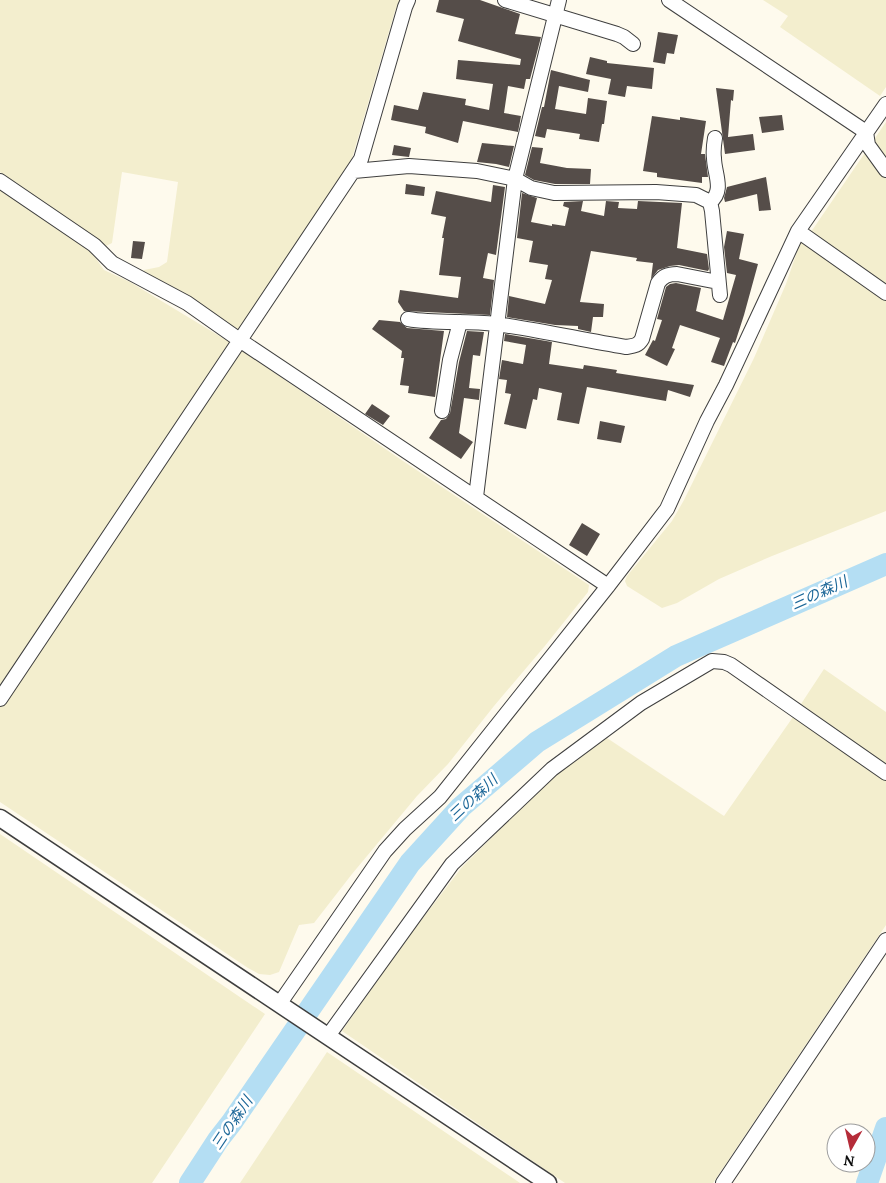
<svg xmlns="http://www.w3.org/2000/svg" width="886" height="1183" font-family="Lora,'Noto Sans JP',serif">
  <rect width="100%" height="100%" fill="#fefaed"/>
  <path fill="#f3eece" d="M0,0H400L395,11L353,155L347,171L239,329H235L142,273L144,270L159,267L167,262L178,182L122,172L112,243L106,246L0,172Z
    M763,0H886V87L880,96L780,27L788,16Z
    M886,122V511L772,556L719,579L677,603L662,608L627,586L625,581L627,576L672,521L684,500L754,358L786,284L800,243L813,229Z
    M0,189L90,250L104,270L130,282L231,343L400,459L589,585L588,592L544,647L494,706L448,764L417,796L352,874L314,923L299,925L279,972L270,975L259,974L248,968L0,802Z
    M824,669L886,712V764L801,704Z
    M793,717L886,780V925L713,1183H565L342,1031L403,944L462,867L557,773L607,738L724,816Z
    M0,834L265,1014L152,1183H0Z
    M327,1052L520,1183H240Z"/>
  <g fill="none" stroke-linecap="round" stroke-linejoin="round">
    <path stroke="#b4def3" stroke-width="22" d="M190,1183L218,1140L232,1122L410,863L461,807L537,742L676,656L886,564
      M867,1183L886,1128"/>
  </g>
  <path fill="#554d49" d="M439,0H480L520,14L515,34L541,37L530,79H526L524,89L508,86L504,113L521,116L518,132L463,121L458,143L425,133L426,127L391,120L394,105L418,110L423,92L466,99L465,105L489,110L493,84L456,79L458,60L520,65L521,59L458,41L464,19L436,12Z
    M658,32L678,35L674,54L667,53L665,64L653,62Z
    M590,57L607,61V63L654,68L652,89L627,86L625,97L608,94L611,79L586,74Z
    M551,70L590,80L588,92L559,86L555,109L586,114L588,98L607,101L604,124H602L599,142L579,139L580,134L547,129L545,138L535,136L542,107H544Z
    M716,88L734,90L733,101L731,100L728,137L753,134L755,150L725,154Z
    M782,115L784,130L762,133L759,117Z
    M652,116L680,120V117L706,121L701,154H705L708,177H702V183L657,177V173L643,171Z
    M482,143L514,146L509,167L496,164L477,162Z
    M394,145L411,148L409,157L392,155Z
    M532,147L543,148L540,163L567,168L591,169L590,184H555L534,180L525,175Z
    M766,177L771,210L759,211L757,194L725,202L724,198L727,187Z
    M406,184L425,187L424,196L405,194Z
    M493,185L505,187L496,255L488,253L483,278L494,280L490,315L404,311L398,302L400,290L458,298L461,277L439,275L444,238H442L446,217L431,214L436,191L491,202Z
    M522,193L537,198L531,222L552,226V224L565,226L569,208L563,206L564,202L583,201L581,211L604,216L606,201L619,202L618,208L637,209L638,201L682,203L677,248L707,254L709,269L708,271L679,265L670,266L658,270L651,279L653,263L636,261L637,258L591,251L580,302L604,304L603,317H593L591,332L578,329V326L555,325L507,317L509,296L545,304L552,280L545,279L548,265L529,262L533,241L517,238Z
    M727,231L744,234L739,259L758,264L744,315L735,343L733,342L724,366L711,362L720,338L680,325L672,348L675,349L667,366L645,355L653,340L655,341L662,320L657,319L666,287L670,284L676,283L701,288L696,311L723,320L736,275L727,273L724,247Z
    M133,241L145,242L142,259L131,258Z
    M379,320L400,322L407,328L444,331L435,397L408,393L409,386L400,385L404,358H401L402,351L372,329Z
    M467,331L484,332L480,356L473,355L469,388L480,389L479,400L464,398L459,433L473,442L461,459L429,438L441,420L446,419L450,413L459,362Z
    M505,334L552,342L549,364L583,369L584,365L617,370L616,373L694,385L690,397L668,390L666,401L587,387L579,424L557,420L562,393L539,388L537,400L533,399L526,429L504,424L511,394L505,393L507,380L499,379L502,360L523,364L526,345L504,341Z
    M372,404L390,416L383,425L365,414Z
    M600,421L625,426L621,443L597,439Z
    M582,523L600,534L587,556L569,545Z"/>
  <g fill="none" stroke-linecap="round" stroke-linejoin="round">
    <g stroke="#3f3f3f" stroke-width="16">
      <path id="minor" d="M505,0L617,34L624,37L633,44
        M669,0L866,132L868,145L886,170
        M354,171L409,166L477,171L515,179L531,188L554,193L656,192L696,195L710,202L712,211L720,295
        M0,181L94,245L112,263L187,303L241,341L608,586
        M710,202C725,191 714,173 714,158C713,151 714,144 715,138
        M798,231L886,293
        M408,319C437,324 467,320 496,324C540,330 583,340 626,347C633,346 638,346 642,339L658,283C663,276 668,274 677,274L718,282
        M442,411L450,360L460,322
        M476,497L515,179L559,0
        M0,699L361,159L405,7L408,0
        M280,1003L385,851L405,829L440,797L608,586L667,509L707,421L726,385L798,231L886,104
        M328,1036L452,864L552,769L641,703L712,661L724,662L731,665L886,773
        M723,1183L886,940"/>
    </g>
    <g stroke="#3f3f3f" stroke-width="19">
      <path id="tertiary" d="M0,818L548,1183"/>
    </g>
    <use href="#minor" stroke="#fff" stroke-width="14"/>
    <use href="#tertiary" stroke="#fff" stroke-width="16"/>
  </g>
  <g text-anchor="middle" stroke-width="5" stroke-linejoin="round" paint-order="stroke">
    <g font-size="15" font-style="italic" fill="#1c6798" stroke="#fff">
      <text transform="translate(819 593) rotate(-24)" y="5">三の森川</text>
      <text transform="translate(473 798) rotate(-43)" y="5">三の森川</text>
      <text transform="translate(232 1123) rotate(-56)" y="5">三の森川</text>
    </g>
  </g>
  <g transform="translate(851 1148) rotate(188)"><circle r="24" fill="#ffffff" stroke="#9e9e9e"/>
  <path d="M0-4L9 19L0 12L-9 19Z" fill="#b52c39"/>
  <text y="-8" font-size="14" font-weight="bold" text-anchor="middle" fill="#0c0c0c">N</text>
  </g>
</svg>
